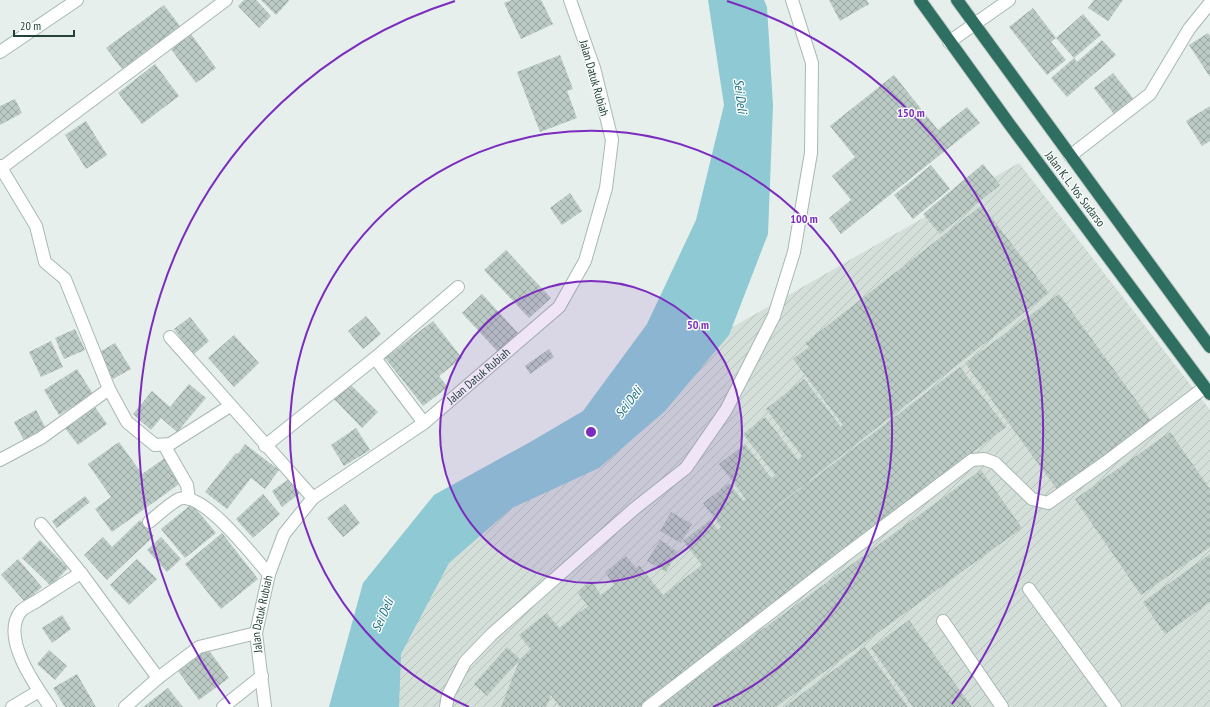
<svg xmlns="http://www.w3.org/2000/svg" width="1210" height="707" font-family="'PT Sans Narrow',sans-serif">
  <defs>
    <pattern id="industrial-furrows" width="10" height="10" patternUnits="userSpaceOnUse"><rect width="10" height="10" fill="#d4dfda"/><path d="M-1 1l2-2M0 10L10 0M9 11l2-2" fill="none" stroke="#b6c1bc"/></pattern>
    <pattern id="building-cross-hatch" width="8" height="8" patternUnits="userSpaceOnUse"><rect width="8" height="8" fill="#bbcac4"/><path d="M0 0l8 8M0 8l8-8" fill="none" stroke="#98a6a0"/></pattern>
  </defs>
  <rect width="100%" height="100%" fill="#e6efeb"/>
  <path fill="url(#industrial-furrows)" d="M1019,163L1210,410V707H357L374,584L663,367Z"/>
  <path fill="#8ec9d4" d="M708,0H764L767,7L773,106L768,234L729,335L665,411L599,468L512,508L449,563L401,654L399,707H329L363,583L434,495L532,441L583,411L647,324L696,220L724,105Z"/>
  <path fill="url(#building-cross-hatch)" d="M244,0H256L271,16L259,28L238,6Z
    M261,0H288L289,1L276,15Z
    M512,0H541L553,24L521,39L504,3Z
    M829,0H867L869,4L840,21Z
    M1094,0H1123L1108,21L1088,8Z
    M164,5L180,26L122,69L106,48Z
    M1033,8L1056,38L1051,42L1066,60L1047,75L1009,27Z
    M1083,14L1101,35L1074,58L1056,38Z
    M188,30L216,68L196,83L168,45Z
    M1208,33L1210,36V77L1189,45Z
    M1102,40L1116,55L1067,97L1051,78L1074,58L1077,62Z
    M560,55L573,89L567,91L577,118L540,132L517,72Z
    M155,64L179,96L142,124L118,93Z
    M1113,73L1136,102L1117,118L1094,88Z
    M894,75L938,130L967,107L980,123L841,234L829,218L851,200L832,176L855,157L830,126Z
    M15,99L22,113L0,125V106Z
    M1210,106V141L1202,146L1186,121Z
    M86,121L107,155L86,169L65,135Z
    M983,164L1000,185L940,234L923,214Z
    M931,165L950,189L913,219L894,195Z
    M570,193L582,211L562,225L550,208Z
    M982,205L1049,293L749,528L960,367L1006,427L641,707H560L551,695L546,707H501L520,659L487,696L474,684L507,647L520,659L531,650L519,635L547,613L559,628L588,606L577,592L591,581L601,595L614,585L605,572L626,556L636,568L639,565L663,595L702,565L683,541L710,520L718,530L721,527L703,503L729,483L743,501L746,499L719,464L745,444L772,479L776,476L743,434L765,417L798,460L802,456L766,409L804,379L841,427L843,425L793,359L809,347L805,343Z
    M506,250L551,298L529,318L484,270Z
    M482,294L518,333L498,352L462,313Z
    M1059,294L1152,422L1058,491L965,363Z
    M366,316L381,334L363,349L348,331Z
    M190,317L209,341L193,355L174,329Z
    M433,321L462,358L439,376L448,387L423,406L385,358Z
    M75,329L85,350L64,359L55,338Z
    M234,335L259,363L234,387L208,358Z
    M51,341L63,367L41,377L29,352Z
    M115,343L131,369L113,379L98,353Z
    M549,349L554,357L530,374L525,366Z
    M77,369L93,394L59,415L44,390Z
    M189,384L206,398L177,432L161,418L151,430L133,414L152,391L170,407Z
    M350,384L378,412L362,428L334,399Z
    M95,407L107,424L78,445L65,428Z
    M36,410L48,432L26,444L14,422Z
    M356,428L370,450L344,466L331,445Z
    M1170,432L1210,489V547L1141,595L1075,499Z
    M119,442L142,474L165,458L182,482L112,532L95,509L111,497L88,464Z
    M245,444L279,470L265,489L251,478L227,509L205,492L236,453L238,454Z
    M981,470L1022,528L776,707H656Z
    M289,479L300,493L282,507L272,491Z
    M263,494L280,514L253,538L236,519Z
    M85,496L90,502L57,528L52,521Z
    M192,504L216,533L185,558L161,529Z
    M345,504L360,523L343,537L327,518Z
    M671,512L692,524L681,543L660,531Z
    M140,520L154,536L107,580L84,555L103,537L112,547Z
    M222,533L258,579L221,609L185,564Z
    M161,537L181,559L167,572L147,550Z
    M40,540L68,568L51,586L22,558Z
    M660,540L678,552L666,572L647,561Z
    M1210,554V602L1165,634L1143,602Z
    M18,559L42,587L25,602L1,575Z
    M137,559L157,579L129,605L110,585Z
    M62,615L71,629L52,643L42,628Z
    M909,620L972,707H913L871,648Z
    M865,647L908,707H784Z
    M208,649L229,678L199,700L178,671Z
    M49,650L67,666L55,680L37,664Z
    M77,674L96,707H65L53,688Z
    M168,688L183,707H143Z"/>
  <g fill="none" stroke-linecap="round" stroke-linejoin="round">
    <g stroke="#a8b8b2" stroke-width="14">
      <g id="minor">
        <path d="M949,42L1009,0"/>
        <path d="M0,52L77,0"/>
        <path d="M1070,156L1150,94L1189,29L1210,3"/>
        <path d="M0,166L36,226L45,262L65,279L109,389L127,422L155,445L170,444L230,406"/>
        <path d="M0,169L226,0"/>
        <path d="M170,337L313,498"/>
        <path d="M375,358L424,423"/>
        <path d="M164,445L187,485L189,499"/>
        <path d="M265,446L375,358L458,287"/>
        <path d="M0,460L41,438L109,389"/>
        <path d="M149,522C158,515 169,504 179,499C203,490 254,558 269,574"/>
        <path d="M41,524L81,573L158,678"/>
        <path d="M1029,589L1115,707"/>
        <path d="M943,621L1002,707"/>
        <path d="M12,707L39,691"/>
        <path d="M50,707C35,685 0,637 21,611C25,607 32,604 37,601C51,592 66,582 81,573"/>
        <path d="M125,707L158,678L199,647L256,633"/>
        <path d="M223,707L262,676"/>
        <path id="s1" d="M265,707L256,633L269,574L284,534L313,498L424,423L559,307L585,261L606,188L612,140L594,68L570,0"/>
        <path d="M446,707L448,695L465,662L492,634L634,509L686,468L726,410L774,316L794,252L811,153L812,63L792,0"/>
        <path d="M648,707L843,557L972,460L984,459L995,463L1032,499L1048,503L1106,462L1205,387"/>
      </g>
    </g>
    <g stroke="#c2cac8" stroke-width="14">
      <path id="highway" d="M920,0L1010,125L1210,394
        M957,0L1210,347"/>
    </g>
    <use href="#minor" stroke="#fff" stroke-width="12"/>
    <use href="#highway" stroke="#2f6f62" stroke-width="12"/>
  </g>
  <circle cx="591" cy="432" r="151" fill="#7b2cbf" fill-opacity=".12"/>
  <g fill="none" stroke="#7b2cbf" stroke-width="2">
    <circle cx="591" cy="432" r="151"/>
    <path d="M469 707A301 301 0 1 1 713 707"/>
    <path d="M230 704A452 452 0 0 1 455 1M727 1A452 452 0 0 1 952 704"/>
  </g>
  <g text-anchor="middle" stroke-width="3" stroke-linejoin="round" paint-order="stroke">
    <g font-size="12" fill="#24423a" stroke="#f7fbf9">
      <text transform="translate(594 78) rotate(74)" y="4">Jalan Datuk Rubiah</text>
      <text transform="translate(1075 189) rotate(53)" y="4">Jalan K. L. Yos Sudarso</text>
      <text dy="4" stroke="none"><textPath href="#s1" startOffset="430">Jalan Datuk Rubiah</textPath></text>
      <text dy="4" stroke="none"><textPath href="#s1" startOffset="94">Jalan Datuk Rubiah</textPath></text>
    </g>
    <g font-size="13" font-style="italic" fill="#1c6f80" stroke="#f7fbf9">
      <text transform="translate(741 96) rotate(83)" y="5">Sei Deli</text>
      <text transform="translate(628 402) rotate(-53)" y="5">Sei Deli</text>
      <text transform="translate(382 615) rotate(-66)" y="5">Sei Deli</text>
    </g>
  </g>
  <circle cx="591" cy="432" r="6" fill="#7b2cbf" stroke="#f7fbf9" stroke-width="2"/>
  <g font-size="12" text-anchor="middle" font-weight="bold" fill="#7b2cbf" stroke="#f7fbf9" stroke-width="3" stroke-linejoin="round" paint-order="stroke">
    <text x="911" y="117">150 m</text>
    <text x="804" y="223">100 m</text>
    <text x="698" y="329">50 m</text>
  </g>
  <path d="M14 30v6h60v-6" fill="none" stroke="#24423a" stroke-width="2"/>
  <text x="20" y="30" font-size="12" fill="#24423a" stroke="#f7fbf9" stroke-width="3" paint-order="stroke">20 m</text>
</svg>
